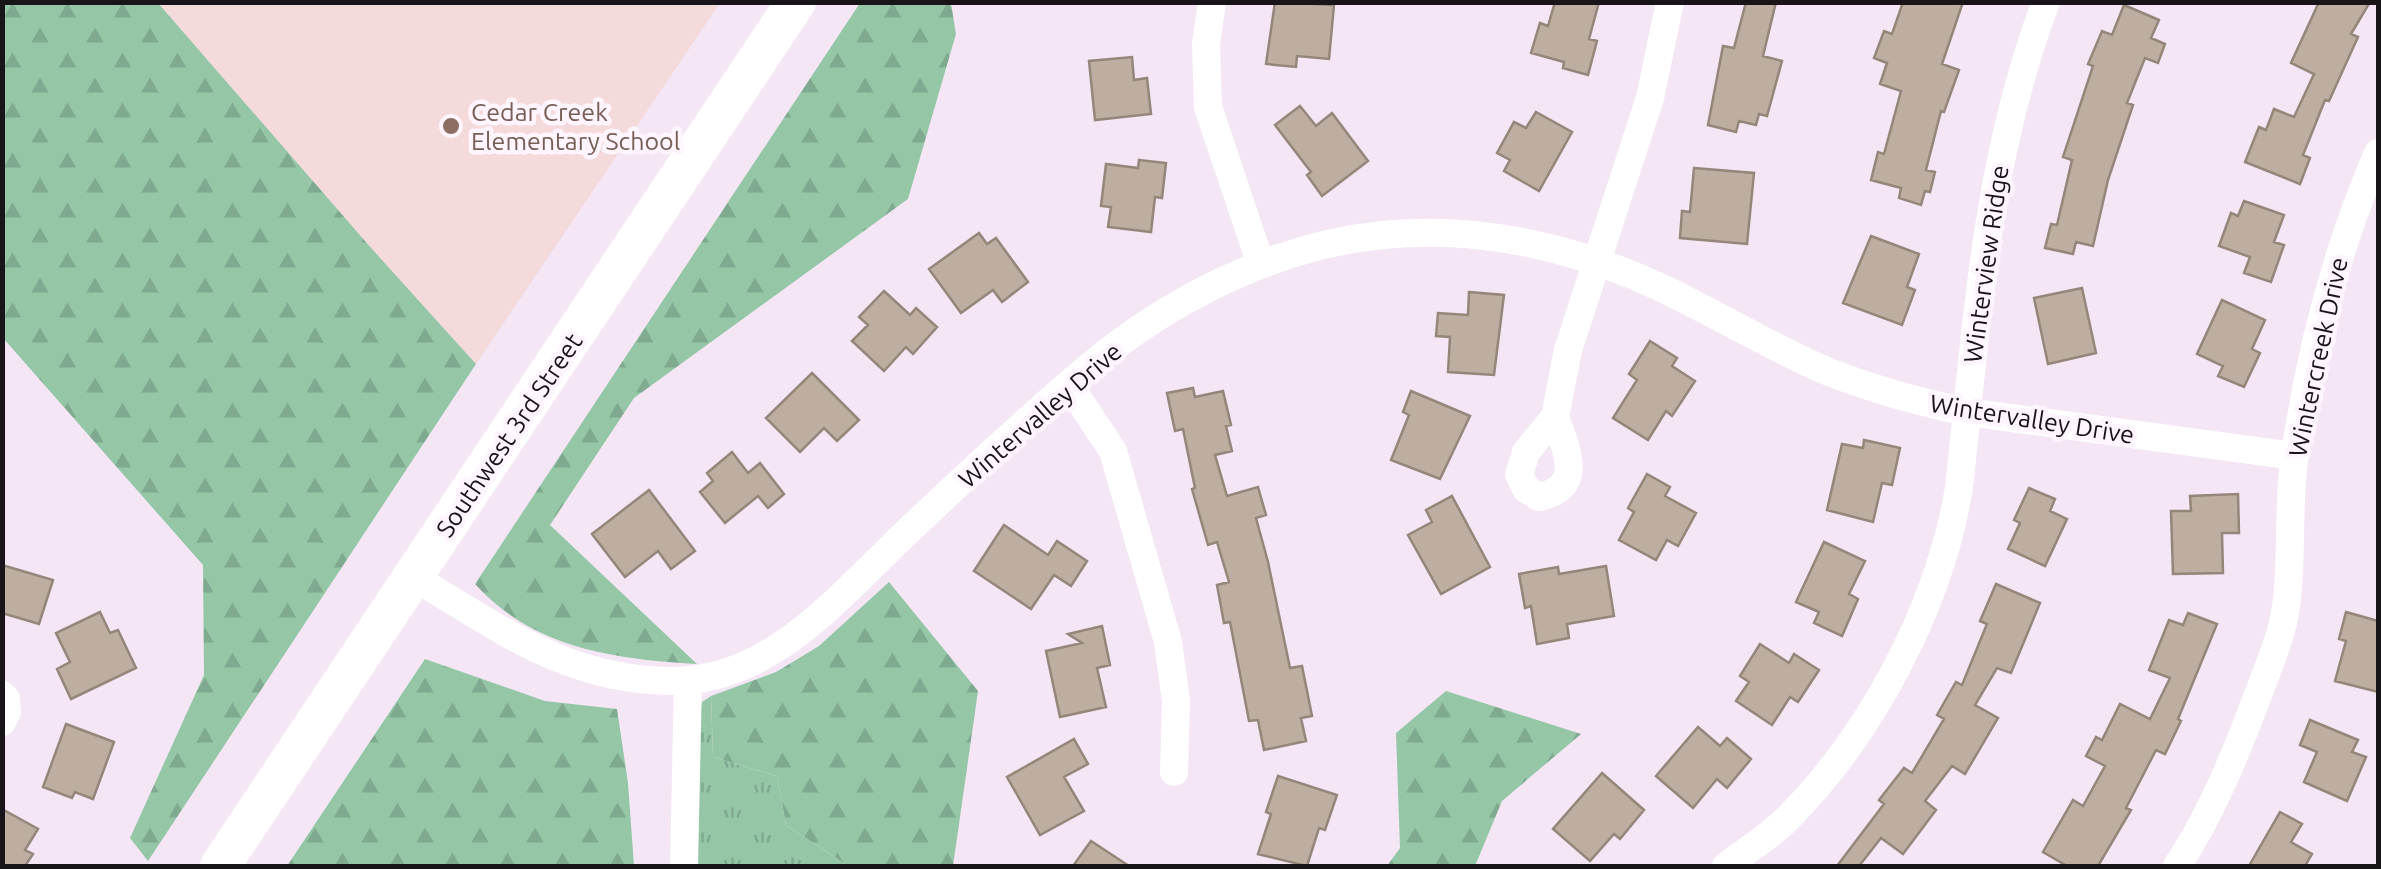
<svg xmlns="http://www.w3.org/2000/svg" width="2381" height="869" font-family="Ubuntu,sans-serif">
  <defs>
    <pattern id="grass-tufts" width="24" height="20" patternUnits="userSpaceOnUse" patternTransform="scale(2.5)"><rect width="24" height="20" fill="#95c7a7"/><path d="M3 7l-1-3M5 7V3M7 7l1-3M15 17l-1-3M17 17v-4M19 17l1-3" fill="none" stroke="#80aa8f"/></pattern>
    <pattern id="forest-firs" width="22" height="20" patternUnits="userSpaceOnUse" patternTransform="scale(2.5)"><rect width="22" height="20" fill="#95c7a7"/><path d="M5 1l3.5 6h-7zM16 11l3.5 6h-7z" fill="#80aa8f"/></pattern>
  </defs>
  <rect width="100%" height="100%" fill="#f4e6f5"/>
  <path fill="#f5dadc" d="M158,3H720L476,364L372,249Z"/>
  <path fill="url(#grass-tufts)" d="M711,696L713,757L777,776L786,825L848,866H698V716L702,702Z"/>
  <path fill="url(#forest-firs)" d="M2,3H158L372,249L476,364L148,861L130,838L204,675L203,565L3,338Z
    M860,3H951L956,34L908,199L634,398L550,525L697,664C615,659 534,649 475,584Z
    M889,582L978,691L953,866H848L786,825L777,776L713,757L711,696L776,672L819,646Z
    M425,659L545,701L617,709L628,783L634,866H287Z
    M1446,691L1581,734L1502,801L1475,866H1387L1400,848L1396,733Z"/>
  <path fill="#bdaea1" stroke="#95867a" stroke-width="2.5" d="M1275,2L1334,5L1329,59L1297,56L1296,67L1266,64Z
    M1555,2H1599L1589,39L1597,41L1588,75L1563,68L1564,62L1531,53L1540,23L1548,26Z
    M1746,2H1776L1763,56L1782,61L1767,116L1759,114L1756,125L1739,121L1736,132L1708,125L1723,46L1734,48Z
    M1903,2H1963L1942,64L1959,70L1944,112L1941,111L1926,170L1935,172L1930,192L1925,191L1921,205L1899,198L1901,188L1871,180L1878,152L1884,154L1901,91L1880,84L1887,63L1874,58L1884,31L1892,34Z
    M2319,2H2370L2351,34L2358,37L2329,101L2325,100L2303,155L2310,158L2300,184L2245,162L2259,127L2266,130L2274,109L2294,117L2314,74L2291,63Z
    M2124,5L2159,20L2151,38L2165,44L2158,63L2145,58L2127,103L2133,105L2108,180L2093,246L2076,242L2073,254L2045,248L2051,224L2057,225L2072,160L2063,157L2093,66L2088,64L2102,31L2112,35Z
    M1132,57L1134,80L1147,78L1151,114L1095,120L1089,61Z
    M1300,106L1316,126L1332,113L1368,161L1322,196L1307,175L1311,172L1275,125Z
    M1536,112L1572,132L1539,191L1504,171L1510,160L1497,153L1514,122L1526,128Z
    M1139,160L1166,163L1162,198L1155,197L1151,232L1108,227L1111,207L1101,206L1106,164L1138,168Z
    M1694,168L1754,173L1747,244L1680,238L1682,211L1690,212Z
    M2244,201L2284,215L2274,242L2284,245L2271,282L2244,273L2250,257L2219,246L2231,213L2238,216Z
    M979,233L987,244L996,238L1028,282L1002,302L993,290L961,313L929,269Z
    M1871,236L1919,254L1907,287L1915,290L1902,325L1843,303Z
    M2082,288L2096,353L2048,364L2034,298Z
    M884,291L910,315L916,308L937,327L913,354L906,347L884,371L852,341L868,325L859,317Z
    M1469,292L1504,295L1494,375L1448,372L1450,337L1436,336L1438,313L1468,315Z
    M2222,300L2265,320L2252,349L2260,353L2244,387L2218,376L2223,366L2197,354Z
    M1650,341L1677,358L1672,366L1695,381L1672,416L1666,411L1648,440L1613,418L1637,380L1629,374Z
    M812,373L859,420L837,441L824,428L800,452L766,418Z
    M1193,388L1195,397L1223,391L1231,425L1226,426L1232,451L1215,455L1227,496L1258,487L1266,515L1256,518L1268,562L1290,668L1302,666L1312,716L1301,718L1306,741L1264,750L1258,720L1249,721L1230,622L1224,623L1217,585L1229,582L1217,542L1208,545L1192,489L1195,488L1183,429L1175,431L1167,393Z
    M1411,391L1470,416L1440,479L1391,460L1409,415L1403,412Z
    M1864,440L1900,448L1892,485L1882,483L1873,522L1827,510L1842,444L1863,448Z
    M732,452L748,473L760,463L784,494L768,508L758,496L725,523L700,492L713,481L707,473Z
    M1647,474L1670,487L1665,496L1696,513L1678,546L1667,540L1656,560L1619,540L1634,512L1628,508Z
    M2029,488L2055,499L2050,511L2067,519L2045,566L2008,549L2020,523L2014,520Z
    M649,490L695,551L671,569L658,551L625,577L592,534Z
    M2238,494L2239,533H2222L2223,573L2173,574L2171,511H2191L2190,496Z
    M1452,496L1490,567L1441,594L1408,535L1432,522L1426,510Z
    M1004,525L1048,555L1057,541L1087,561L1071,586L1054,575L1031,609L974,571Z
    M1824,542L1865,561L1849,594L1858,599L1842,636L1814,623L1819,612L1796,602Z
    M2,565L53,580L39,624L2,613Z
    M1606,566L1614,616L1567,624L1569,638L1537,644L1531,606L1525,608L1519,574L1558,567L1559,574Z
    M1996,584L2040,603L2011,673L1997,668L1975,705L1998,718L1965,774L1952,766L1925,801L1936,810L1903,854L1881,838L1859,866H1837L1884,804L1879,800L1904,768L1912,773L1944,719L1937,715L1956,682L1962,685L1987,624L1980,621Z
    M100,612L110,633L118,630L136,668L71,699L57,669L70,662L56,633Z
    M2346,612L2378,621V692L2335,681L2346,641L2339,639Z
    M2188,613L2217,624L2178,719L2181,721L2165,754L2156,750L2126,808L2131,810L2098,866H2067L2043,852L2073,800L2083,806L2105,766L2086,756L2096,737L2102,740L2120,704L2150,719L2170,678L2149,670L2169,620L2183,625Z
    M1102,626L1110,665L1097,668L1106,707L1060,717L1046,651L1082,643L1068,634Z
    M1760,644L1789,663L1794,654L1819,670L1798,702L1790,697L1772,725L1736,701L1749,682L1740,676Z
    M2310,720L2358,740L2352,752L2366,757L2347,801L2304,782L2317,752L2300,745Z
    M66,724L114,742L93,799L75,792L72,798L43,787Z
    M1698,727L1720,746L1727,738L1751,759L1727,788L1717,779L1693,808L1656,776Z
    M1074,739L1088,764L1064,777L1084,811L1040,835L1007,777Z
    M1602,773L1644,810L1620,839L1614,834L1590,861L1553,829Z
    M1278,776L1337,795L1325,830L1319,828L1307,866L1258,854L1271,814L1266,812Z
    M2,809L38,829L25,850L33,854L25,866H2Z
    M2280,812L2302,824L2291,842L2312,854L2305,866H2249Z
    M1091,841L1129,866H1073Z"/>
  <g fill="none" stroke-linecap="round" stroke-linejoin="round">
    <path stroke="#fff" stroke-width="28" d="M1212,2L1206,44L1208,107L1261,265
      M1069,385L1113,451L1168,642L1176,701L1174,772
      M1555,417C1566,449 1586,487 1539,497L1526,489L1519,475L1526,452L1555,417L1568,350L1650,98L1670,2
      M415,578C501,629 568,681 673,681C772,681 840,595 906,533C965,477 1026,420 1089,367C1170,299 1277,245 1383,235C1480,225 1578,248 1666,290C1716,314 1764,343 1815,366C1865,388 1915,401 1967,412L2294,456
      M2,695L6,699L7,712L2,722
      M684,866L688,680
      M1726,866C1746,851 1769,837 1787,819C1872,734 1939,607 1959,488C1977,322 1986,160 2046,2
      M2177,866C2213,812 2238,748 2261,687C2271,661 2282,634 2286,607C2293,556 2287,504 2295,454C2310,351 2337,248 2378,153"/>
    <path stroke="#fff" stroke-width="40" d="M220,866L796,2"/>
  </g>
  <circle fill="#8d6e63" stroke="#fef5ff" stroke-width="4" cx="451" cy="126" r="10"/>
  <g text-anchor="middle" stroke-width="9" stroke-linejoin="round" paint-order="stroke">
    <g font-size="25" fill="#785e54" stroke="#fef5ff" text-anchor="start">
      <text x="471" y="121">Cedar Creek<tspan x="471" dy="29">Elementary School</tspan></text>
    </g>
    <g font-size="25" fill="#19141a" stroke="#fef5ff">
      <text transform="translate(1986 264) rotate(-82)" y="9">Winterview Ridge</text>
      <text transform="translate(2318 357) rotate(-78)" y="9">Wintercreek Drive</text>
      <text transform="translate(1040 415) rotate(-41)" y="9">Wintervalley Drive</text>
      <text transform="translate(2032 419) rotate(9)" y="9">Wintervalley Drive</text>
      <text transform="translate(509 435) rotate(-56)" y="9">Southwest 3rd Street</text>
    </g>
  </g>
  <rect width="2381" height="869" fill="none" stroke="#19141a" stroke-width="10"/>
</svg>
